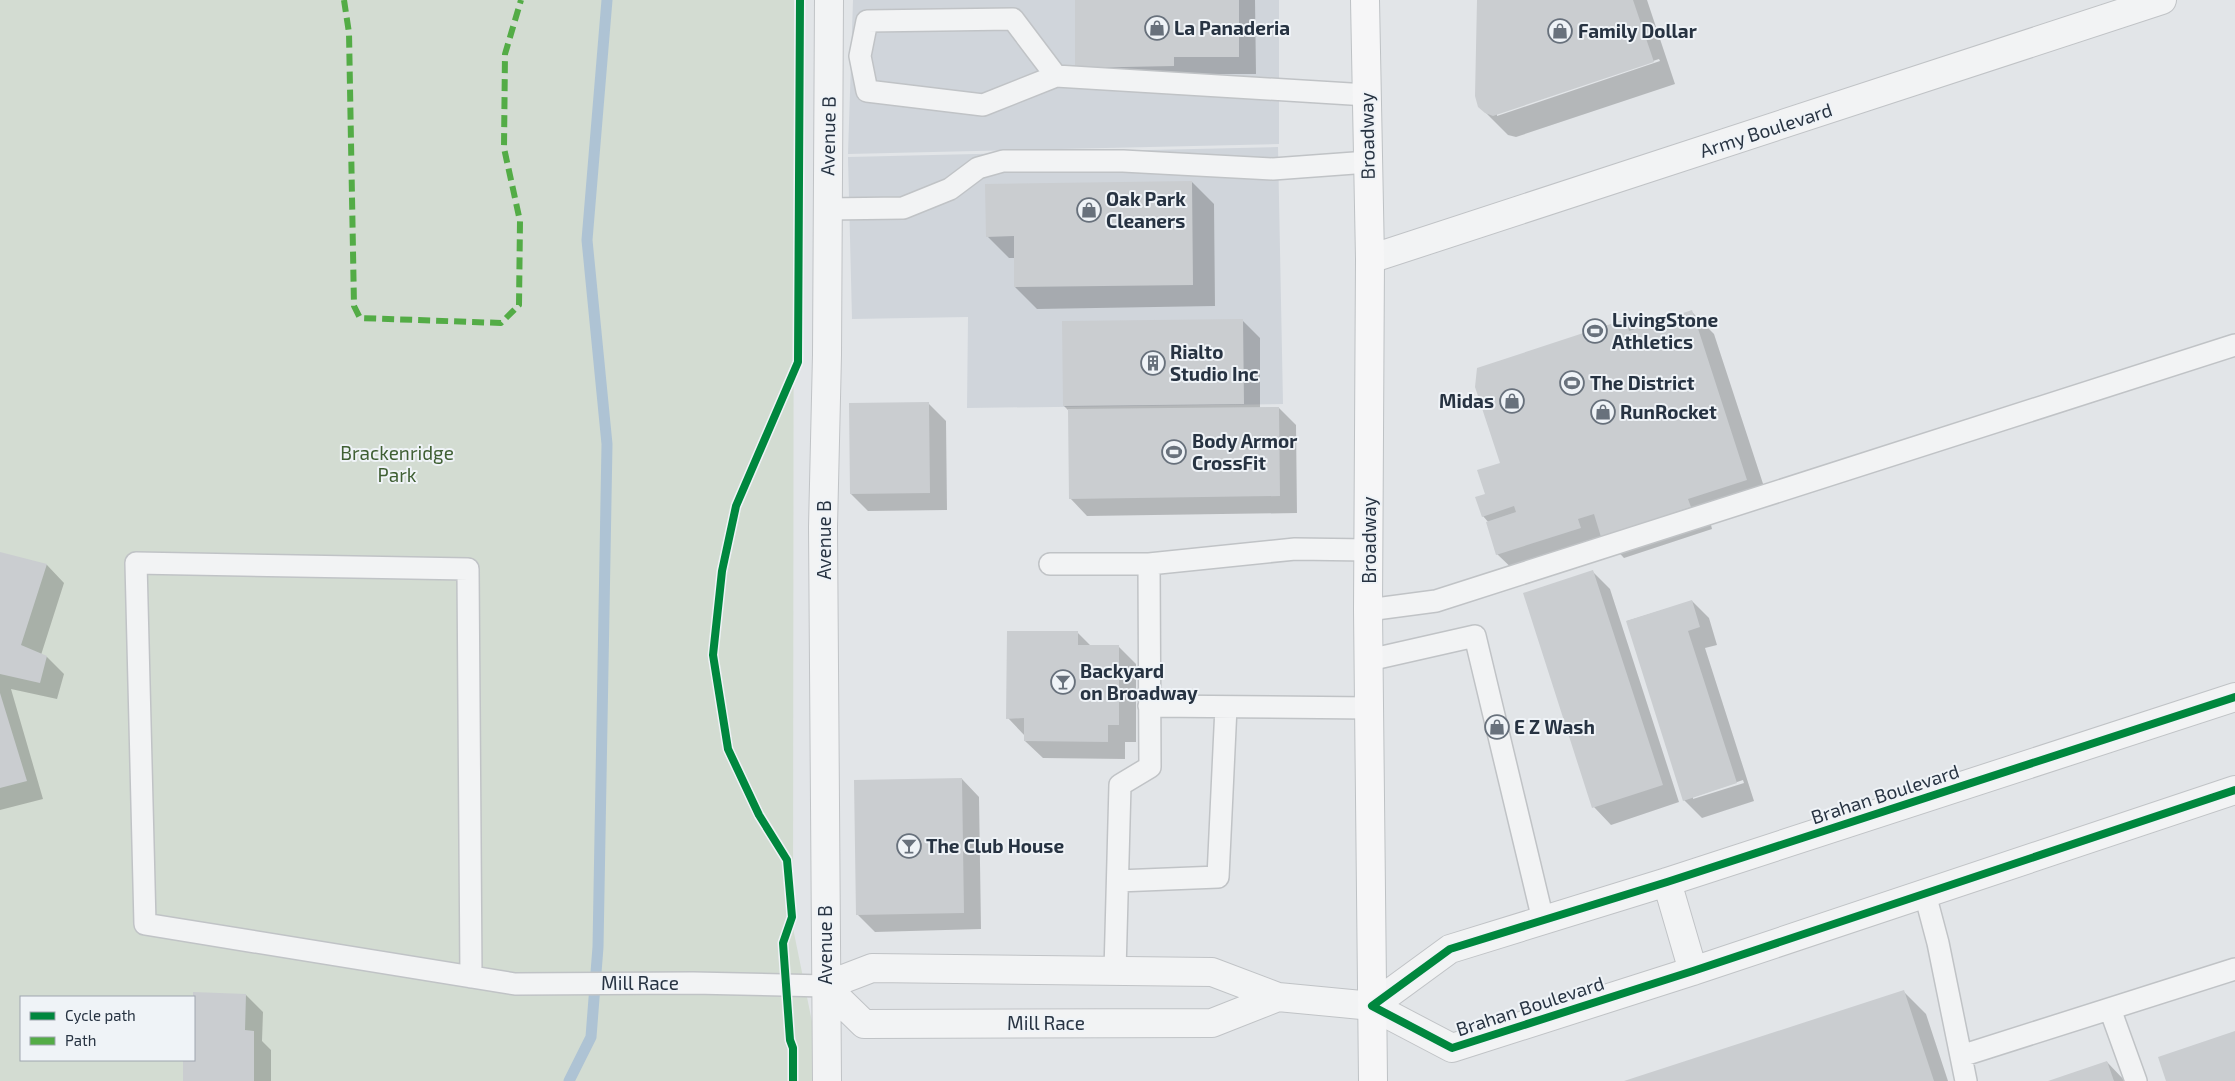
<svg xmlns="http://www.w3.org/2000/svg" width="2235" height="1081" font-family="'Exo 2',sans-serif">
  <rect width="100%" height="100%" fill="#e2e5e8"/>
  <path fill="#d0d5db" d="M853,0H1279V144L848,154Z
    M1278,147L1283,404L967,408L968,317L852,319L848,157Z"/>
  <path fill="#d3dcd2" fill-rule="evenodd" d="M0,0H794L793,928L824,1081H0ZM21,997H194V1060H21Z"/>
  <path fill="#0003" fill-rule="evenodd" d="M1076,0H1255L1256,74H1190L1094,85Z
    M1478,0H1647L1675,84L1516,137L1508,135L1480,107ZM1659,59L1660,61L1497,116V113Z
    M1192,182L1214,204L1215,306L1037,309L1015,287V258H1009L987,236Z
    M1692,312L1714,334L1769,502L1710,521L1712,529L1624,558L1606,539L1520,576L1497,554L1489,523L1483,516L1486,495L1502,464L1625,321L1635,330Z
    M1242,320L1260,338V408H1279L1296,425L1297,513L1087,516L1070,498L1069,411L1064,406Z
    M929,404L946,421L947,510L868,511L851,494Z
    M0,553L47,565L64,583L41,655L47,657L64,674L57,699L11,689L43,799L0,810Z
    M1593,572L1610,589L1679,802L1611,825L1594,807Z
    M1692,601L1709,618L1717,645L1705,648L1754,801L1702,818L1684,800L1627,621ZM1743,780L1744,783L1693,799V797Z
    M1077,632L1091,646L1119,647L1136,664V742H1125V759L1043,758L1025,741V736L1008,718Z
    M962,779L979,797L981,929L875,932L857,914Z
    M1904,992L1926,1014L1948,1081H1627Z
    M246,995L263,1012L262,1041L271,1050V1081H184V1060H194V1031Z
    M2107,1062L2125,1081H2051Z"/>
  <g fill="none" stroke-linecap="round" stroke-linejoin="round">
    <path stroke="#aec3d4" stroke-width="11" d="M569,1081L591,1037L598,947L607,444L587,240L607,0"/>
  </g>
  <path fill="#cacdd0" d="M1075,0H1239V57H1174V66L1075,68Z
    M1477,0H1633L1654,62L1493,116L1485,113L1478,107L1475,96Z
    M1192,181L1193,285L1014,287V236L986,237L985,184Z
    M1692,310L1747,480L1688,499L1691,507L1601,537L1594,514L1578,519L1581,528L1496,555L1486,522L1516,512L1514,506L1482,517L1475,497L1485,494L1477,470L1500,463L1475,387L1477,368L1626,319L1629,331Z
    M1243,319L1244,404L1063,406L1062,321Z
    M929,402L930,493L850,494L849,403Z
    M1279,407L1280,496L1069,499L1068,409Z
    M0,552L47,564L21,645L47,656L40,683L0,674Z
    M1593,570L1663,785L1592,808L1523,593Z
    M1692,600L1700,627L1688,631L1737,783L1683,801L1626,621Z
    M1007,631H1078V645H1119V725H1108V742L1024,741V718L1006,719Z
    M0,693L27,781L0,788Z
    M962,778L964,913L856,915L854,780Z
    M1904,990L1934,1081H1624Z
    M193,992L246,994L245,1030L254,1031V1081H183V1060H194Z
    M2235,1031V1081H2166L2158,1057Z
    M2107,1061L2114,1081H2048Z"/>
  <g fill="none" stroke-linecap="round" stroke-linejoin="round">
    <g stroke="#c0c3c6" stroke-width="24">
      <path id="service" d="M1056,76L1013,19L867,21L860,56L867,91L983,105L1056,76L1367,95
        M827,209L903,208L950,189L978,168L1003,161H1123L1273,169L1368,162
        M1050,564H1149L1295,549L1369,550
        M1368,610L1436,601L2235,345
        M1369,660L1475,636L1543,920
        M1149,706L1370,708
        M1118,881L1218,877L1226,707
        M1925,894L1938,943L1966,1081
        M1115,971L1120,785L1150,767L1149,564
        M471,977L468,569L136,563L145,924L515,984L693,983L825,986
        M2110,1009L2136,1081
        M1961,1056L2235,969"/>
    </g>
    <g stroke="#c0c3c6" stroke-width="30">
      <path id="minor" d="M1370,259L2162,0
        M2235,697L1667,882L1450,949L1372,1006L1452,1048L1693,971L2235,790
        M1667,882L1693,971
        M825,986L872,968L1212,972L1278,997L1372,1006
        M825,986L864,1024L1212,1023L1278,997
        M827,1081L823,527L827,355L829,0"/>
    </g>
    <g stroke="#bec2c5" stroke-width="30">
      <path id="primary" d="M1365,0L1370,259L1368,610L1373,1081"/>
    </g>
    <use href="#service" stroke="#f2f3f4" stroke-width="21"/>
    <use href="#minor" stroke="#f2f3f4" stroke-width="28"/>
    <use href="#primary" stroke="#f6f6f7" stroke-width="28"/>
    <path stroke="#53ac46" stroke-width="6" stroke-dasharray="12 6" stroke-linecap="butt" d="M344,0L349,33L354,306L360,318L501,323L519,305L520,221L504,148L505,54L521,0"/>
    <g stroke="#eff3f7" stroke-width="11">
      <path id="cycleway" d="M2235,697L1667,882L1450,949L1372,1006L1452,1048L1693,971L2235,790
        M793,1081V1048L790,1040L783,943L792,917L787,860L759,815L728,749L713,655L722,571L736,506L798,362L800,0"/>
    </g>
    <use href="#cycleway" stroke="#00873e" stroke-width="8"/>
  </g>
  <defs>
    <g id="shop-ring" transform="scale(1.25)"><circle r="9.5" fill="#eff3f7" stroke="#68717c" stroke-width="1.5"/><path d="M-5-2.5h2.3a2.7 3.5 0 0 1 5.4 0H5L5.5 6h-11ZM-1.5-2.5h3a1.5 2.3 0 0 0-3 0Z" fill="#68717c"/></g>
    <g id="stadium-ring" transform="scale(1.25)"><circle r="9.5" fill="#eff3f7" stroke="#68717c" stroke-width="1.5"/><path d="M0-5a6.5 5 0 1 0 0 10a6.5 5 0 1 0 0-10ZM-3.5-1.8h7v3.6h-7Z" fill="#68717c"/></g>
    <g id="building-ring" transform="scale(1.25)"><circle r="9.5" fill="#eff3f7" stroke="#68717c" stroke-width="1.5"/><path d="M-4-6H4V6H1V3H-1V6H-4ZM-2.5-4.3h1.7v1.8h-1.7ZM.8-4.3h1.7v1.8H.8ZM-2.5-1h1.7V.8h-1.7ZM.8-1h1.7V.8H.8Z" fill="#68717c"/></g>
    <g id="bar-ring" transform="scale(1.25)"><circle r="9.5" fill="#eff3f7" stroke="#68717c" stroke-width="1.5"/><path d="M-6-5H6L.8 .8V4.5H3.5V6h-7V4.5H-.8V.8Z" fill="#68717c"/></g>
  </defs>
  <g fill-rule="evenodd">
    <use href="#shop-ring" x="1157" y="28"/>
    <use href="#shop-ring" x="1560" y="31"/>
    <use href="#shop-ring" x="1089" y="210"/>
    <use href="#stadium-ring" x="1595" y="331"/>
    <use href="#building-ring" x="1153" y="363"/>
    <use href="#stadium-ring" x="1572" y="383"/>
    <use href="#shop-ring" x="1512" y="401"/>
    <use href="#shop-ring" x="1603" y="412"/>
    <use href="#stadium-ring" x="1174" y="452"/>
    <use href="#bar-ring" x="1063" y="682"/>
    <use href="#shop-ring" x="1497" y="727"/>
    <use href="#bar-ring" x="909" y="846"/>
  </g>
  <g text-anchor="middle" stroke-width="4" stroke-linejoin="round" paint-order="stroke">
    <g font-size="19" font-weight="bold" fill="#273342" stroke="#eff3f7" text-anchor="start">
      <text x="1174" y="35">La Panaderia</text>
      <text x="1578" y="38">Family Dollar</text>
      <text x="1106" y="206">Oak Park<tspan x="1106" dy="22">Cleaners</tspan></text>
      <text x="1612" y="327">LivingStone<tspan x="1612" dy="22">Athletics</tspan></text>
      <text x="1170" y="359">Rialto<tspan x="1170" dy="22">Studio Inc</tspan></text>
      <text x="1590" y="390">The District</text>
      <text x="1494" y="408" text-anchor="end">Midas</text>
      <text x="1620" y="419">RunRocket</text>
      <text x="1192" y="448">Body Armor<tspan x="1192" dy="22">CrossFit</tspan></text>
      <text x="1080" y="678">Backyard<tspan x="1080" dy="22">on Broadway</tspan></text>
      <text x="1514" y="734">E Z Wash</text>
      <text x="926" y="853">The Club House</text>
    </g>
    <g font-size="19" fill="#273342" stroke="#eff3f7">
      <text transform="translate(1766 130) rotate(-18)" y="7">Army Boulevard</text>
      <text transform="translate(828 136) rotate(-89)" y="7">Avenue B</text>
      <text transform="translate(1367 136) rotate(-91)" y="7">Broadway</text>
      <text transform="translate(824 540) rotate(-90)" y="7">Avenue B</text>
      <text transform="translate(1369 540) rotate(-90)" y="7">Broadway</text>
      <text transform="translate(1885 794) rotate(-18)" y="7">Brahan Boulevard</text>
      <text transform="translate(825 945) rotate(-90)" y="7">Avenue B</text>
      <text x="640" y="990">Mill Race</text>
      <text transform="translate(1530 1006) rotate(-18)" y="7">Brahan Boulevard</text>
      <text x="1046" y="1030">Mill Race</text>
    </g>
    <g font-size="19" fill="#3f5f33" stroke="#eff3f7">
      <text x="397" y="460">Brackenridge<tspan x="397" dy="22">Park</tspan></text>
    </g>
  </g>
  <rect x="20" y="996" width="175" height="65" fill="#eff3f7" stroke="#9fa6af"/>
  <rect x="30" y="1012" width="25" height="8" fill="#00873e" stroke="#9fa6af"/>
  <text x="65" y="1021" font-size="15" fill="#273342">Cycle path</text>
  <rect x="30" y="1037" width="25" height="8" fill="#53ac46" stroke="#9fa6af"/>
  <text x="65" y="1046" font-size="15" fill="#273342">Path</text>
</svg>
